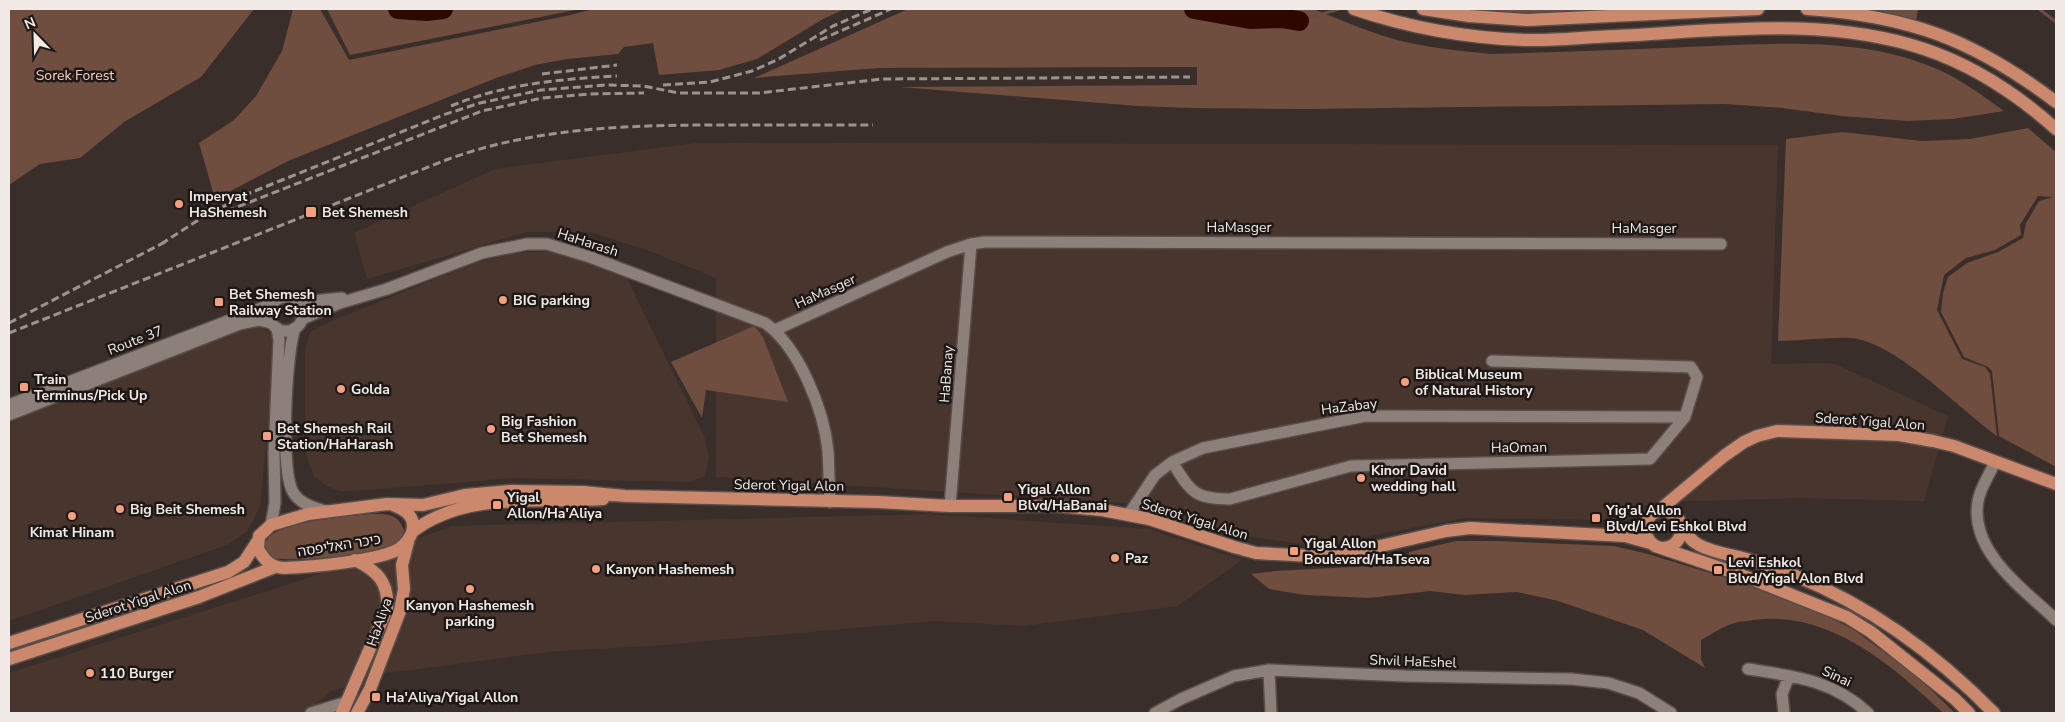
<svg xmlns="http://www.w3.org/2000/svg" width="2065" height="722" font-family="'Nunito Sans','Noto Sans Hebrew',sans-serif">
  <rect width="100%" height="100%" fill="#3a2e2a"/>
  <path fill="#48362e" d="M696,143L1778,145L1771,364L1833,363L1948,416L1924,501L1801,498L1657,502L1604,520L1464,518L1316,546L1211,531L1126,503L716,477V278L647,250L590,232H527L367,279L354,233L495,169Z
    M554,251L588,260L626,276L704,436L709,457L705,476L689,482L513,478L369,490L340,491L327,486L314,476L305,453V349L311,331L329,322L475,263L515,253Z
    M249,323L261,326L272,336L275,350L260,507L247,531L227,545L9,621V423Z
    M928,514L1149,529L1242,560L1178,606L1023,626L935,621L651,646L557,651L387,673L332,691L304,713H9V673L302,580L452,526Z"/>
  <path fill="#6f4d3f" d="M9,9H254L201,77L124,122L80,158L40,164L9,185Z
    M293,9H320L349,60L566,16L594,9H845L823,19L757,59L719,70L659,75L653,43L624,47L618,54L567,59L535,65L496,78L288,161L215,199L199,143L234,120L256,96L282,51Z
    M327,9H580L350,55Z
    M908,9H1313C1343,21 1373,34 1405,42C1433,48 1462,51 1490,54C1556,52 1621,50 1687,47C1769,44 1860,35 1937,69C1962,80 1983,96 2004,111L1953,119L1907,121L1842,116L1782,108L1724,104L1306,109L1190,108L1138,106L900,87L1197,85V67L878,68L754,78Z
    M1464,9H1783L1592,13L1480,12Z
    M1874,9H1918L1916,20Z
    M2028,128L2056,152V467L1999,436L1992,371L1988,367L1964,357L1941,312L1943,293L1948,277L1967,263L1998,252L2023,238L2026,223L2039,201L2053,197L2038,196L2020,225L2021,235L1995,250L1966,258L1944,275L1937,310L1962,359L1985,367L1990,374L1997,436C1959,409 1896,342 1851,338C1830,337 1800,341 1778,341L1786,139L1842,132L1922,141L1970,139Z
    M754,326L763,337L788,402L706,390L702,418L671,362Z
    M372,514C388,514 398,514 404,530C404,531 402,537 402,538C387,557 296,562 272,558C235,523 356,515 372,514Z
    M1456,541H1497L1614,546L1648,554L1749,585L1814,609L1854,630L1917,676L1955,713H1943C1892,665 1829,610 1754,620C1748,621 1741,621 1735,623C1723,626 1712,634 1701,640V659L1705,668L1643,630L1558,601L1517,592L1464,595L1430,591L1369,598L1305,595L1269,589L1251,574L1275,571L1409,564V552Z"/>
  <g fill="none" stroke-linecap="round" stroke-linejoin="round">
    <path stroke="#694c45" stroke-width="3" d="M2039,9L2056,22
      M1299,21L1339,9"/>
    <path stroke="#2e0800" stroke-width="20" d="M398,9L426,11L443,9
      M1194,9L1250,19L1281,18L1299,21"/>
    <g stroke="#574d49" stroke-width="14">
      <path id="minor" d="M269 314a17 17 0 1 1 34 0a17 17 0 1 1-34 0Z
        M293,298L312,301L342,298
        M302,319L340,303L387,289L482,253L527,244H547L590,257L765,323C799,347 824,410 828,451C829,468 829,485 830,502
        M295,328C286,353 280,470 293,492C300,504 313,507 325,511
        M775,330L947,252L971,244L985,242L1721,244
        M9,405L272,304
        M9,415L240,324L259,320L271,323
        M1172,462L1203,448L1366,416L1685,417
        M1995,462C1990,474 1980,488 1978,501C1969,552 2024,589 2056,620
        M950,506L971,244
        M1129,514L1155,475L1172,462C1191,491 1193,499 1230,499L1351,466L1650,459L1685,417L1697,377L1691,367L1492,361
        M271,525L275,503L274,453L279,340L277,328
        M1748,669C1793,676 1833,680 1868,713
        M1269,670L1271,713
        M311,713L347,702
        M1155,713L1181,699L1234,676L1269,670L1405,676L1571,679L1608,683L1639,693L1671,713
        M1784,713L1782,694L1789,676"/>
    </g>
    <g stroke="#574d49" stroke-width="15">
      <path id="major" d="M1354,9C1410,28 1465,38 1525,40C1555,41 1585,37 1616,36C1717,31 1825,16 1924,49C1972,65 2018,95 2056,129
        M1423,9L1469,16L1527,20L1758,9
        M1807,9C1910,16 1974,40 2056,102
        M393,505C403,509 413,514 413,526C413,535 406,544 399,549C378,561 311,567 284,568C271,567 265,561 258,549L259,536L271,525L308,514L387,504L423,505L465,495L511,491L583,492L625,496L878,502L950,506H1057L1102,510L1149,519L1234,547L1256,553L1311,556L1341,555L1446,531L1470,528L1625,536L1650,543
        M1657,512L1724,456L1744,442L1757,436L1777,431L1899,435L1933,441L1954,446L2056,484
        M412,532C466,490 539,504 603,499
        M1661,548C1674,548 1682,540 1681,526
        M9,643L228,572L244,562L257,542
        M9,659L199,597L275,567
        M342,713L387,609C389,583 378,571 355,560
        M357,713L370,689L400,611L404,589L402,565L408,542
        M1969,713L1955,699L1871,632L1847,617L1744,576L1655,546C1633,530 1653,500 1673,514C1685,522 1683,537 1699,545C1714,553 1733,555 1750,560C1765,564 1781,570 1796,576C1872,607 1938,656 1994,713"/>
    </g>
    <use href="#minor" stroke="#8d7f79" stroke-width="11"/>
    <use href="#major" stroke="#cb886d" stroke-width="12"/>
    <path stroke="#9c928f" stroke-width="3" stroke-dasharray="8 4" stroke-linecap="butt" d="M820,40L891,9
      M542,74L617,65
      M663,85L710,82L752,71L777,60L833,26L872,9
      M451,106C504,84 560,79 617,76
      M227,211L482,111L542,98L590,94L644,93
      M161,244L200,219L245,195L443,115L480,103L541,90L606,85L643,86L679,93H759L882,79L1190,77
      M9,323L167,241
      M9,333L446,160C532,128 627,125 718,125C770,125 822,125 873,125"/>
  </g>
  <g fill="#f2a07f" stroke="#1d1816" stroke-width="2">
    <circle cx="179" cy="204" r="5"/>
    <rect x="305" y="206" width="12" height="12" rx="2.5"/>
    <circle cx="503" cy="300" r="5"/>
    <rect x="214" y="297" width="10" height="10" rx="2.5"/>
    <circle cx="1405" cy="382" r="5"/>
    <rect x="19" y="382" width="10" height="10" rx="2.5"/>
    <circle cx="341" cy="389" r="5"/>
    <circle cx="491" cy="429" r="5"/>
    <rect x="262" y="431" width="10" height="10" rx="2.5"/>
    <circle cx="1361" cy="478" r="5"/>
    <rect x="1003" y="492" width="10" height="10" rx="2.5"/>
    <rect x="492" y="500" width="10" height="10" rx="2.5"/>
    <circle cx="120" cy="509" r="5"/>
    <circle cx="72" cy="516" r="5"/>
    <rect x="1591" y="513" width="10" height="10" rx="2.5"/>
    <rect x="1289" y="546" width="10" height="10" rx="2.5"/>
    <circle cx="1115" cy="558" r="5"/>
    <circle cx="596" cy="569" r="5"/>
    <rect x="1713" y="565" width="10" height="10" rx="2.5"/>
    <circle cx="470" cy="589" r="5"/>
    <circle cx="90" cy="673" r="5"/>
    <rect x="371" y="692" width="10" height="10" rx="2.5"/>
  </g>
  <g text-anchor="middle" stroke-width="5" stroke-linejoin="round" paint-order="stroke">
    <g font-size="14" fill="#f6d1c3" stroke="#1d1816">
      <text x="75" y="80">Sorek Forest</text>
    </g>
    <g font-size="14" font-weight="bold" fill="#f2eae7" stroke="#1d1816" text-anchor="start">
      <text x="189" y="201">Imperyat<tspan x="189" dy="16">HaShemesh</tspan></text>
      <text x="322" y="217">Bet Shemesh</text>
      <text x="229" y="299">Bet Shemesh<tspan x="229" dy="16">Railway Station</tspan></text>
      <text x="513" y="305">BIG parking</text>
      <text x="1415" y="379">Biblical Museum<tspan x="1415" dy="16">of Natural History</tspan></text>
      <text x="34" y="384">Train<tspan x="34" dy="16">Terminus/Pick Up</tspan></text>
      <text x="351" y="394">Golda</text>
      <text x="501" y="426">Big Fashion<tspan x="501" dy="16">Bet Shemesh</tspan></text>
      <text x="277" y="433">Bet Shemesh Rail<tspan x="277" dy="16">Station/HaHarash</tspan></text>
      <text x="1371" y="475">Kinor David<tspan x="1371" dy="16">wedding hall</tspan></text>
      <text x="1018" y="494">Yigal Allon<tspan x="1018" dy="16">Blvd/HaBanai</tspan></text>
      <text x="507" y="502">Yigal<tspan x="507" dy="16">Allon/Ha'Aliya</tspan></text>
      <text x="130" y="514">Big Beit Shemesh</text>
      <text x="1606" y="515">Yig'al Allon<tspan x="1606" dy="16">Blvd/Levi Eshkol Blvd</tspan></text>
      <text x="72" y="537" text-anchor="middle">Kimat Hinam</text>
      <text x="1304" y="548">Yigal Allon<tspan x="1304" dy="16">Boulevard/HaTseva</tspan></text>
      <text x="1125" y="563">Paz</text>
      <text x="1728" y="567">Levi Eshkol<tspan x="1728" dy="16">Blvd/Yigal Alon Blvd</tspan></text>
      <text x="606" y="574">Kanyon Hashemesh</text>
      <text x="470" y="610" text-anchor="middle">Kanyon Hashemesh<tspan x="470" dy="16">parking</tspan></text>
      <text x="100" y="678">110 Burger</text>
      <text x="386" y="702">Ha'Aliya/Yigal Allon</text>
    </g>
    <g font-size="14" fill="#f2eae7" stroke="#1d1816">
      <text x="1239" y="232">HaMasger</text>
      <text x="1644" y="233">HaMasger</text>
      <text transform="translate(588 242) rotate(18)" y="5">HaHarash</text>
      <text transform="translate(825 291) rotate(-24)" y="5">HaMasger</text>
      <text transform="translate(135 340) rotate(-21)" y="5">Route 37</text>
      <text transform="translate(946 374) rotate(-86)" y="5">HaBanay</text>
      <text transform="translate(1349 406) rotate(-7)" y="5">HaZabay</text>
      <text transform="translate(1870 421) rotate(4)" y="5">Sderot Yigal Alon</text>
      <text transform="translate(1519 447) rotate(-1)" y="5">HaOman</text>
      <text transform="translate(789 485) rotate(1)" y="5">Sderot Yigal Alon</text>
      <text transform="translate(1195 519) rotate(17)" y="5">Sderot Yigal Alon</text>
      <text transform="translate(339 545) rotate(-9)" y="5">כיכר האליפסה</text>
      <text transform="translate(138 601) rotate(-18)" y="5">Sderot Yigal Alon</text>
      <text transform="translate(379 622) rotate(-71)" y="5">HaAliya</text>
      <text transform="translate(1413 661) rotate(2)" y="5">Shvil HaEshel</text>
      <text transform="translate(1837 676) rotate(25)" y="5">Sinai</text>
    </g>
  </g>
  <rect width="2065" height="722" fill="none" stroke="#f2eae7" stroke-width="20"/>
  <g transform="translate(35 35) rotate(337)" stroke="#1d1816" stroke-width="4" paint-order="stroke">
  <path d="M0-4L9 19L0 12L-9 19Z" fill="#f2eae7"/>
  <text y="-8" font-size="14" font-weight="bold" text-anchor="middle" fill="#f2eae7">N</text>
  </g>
</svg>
